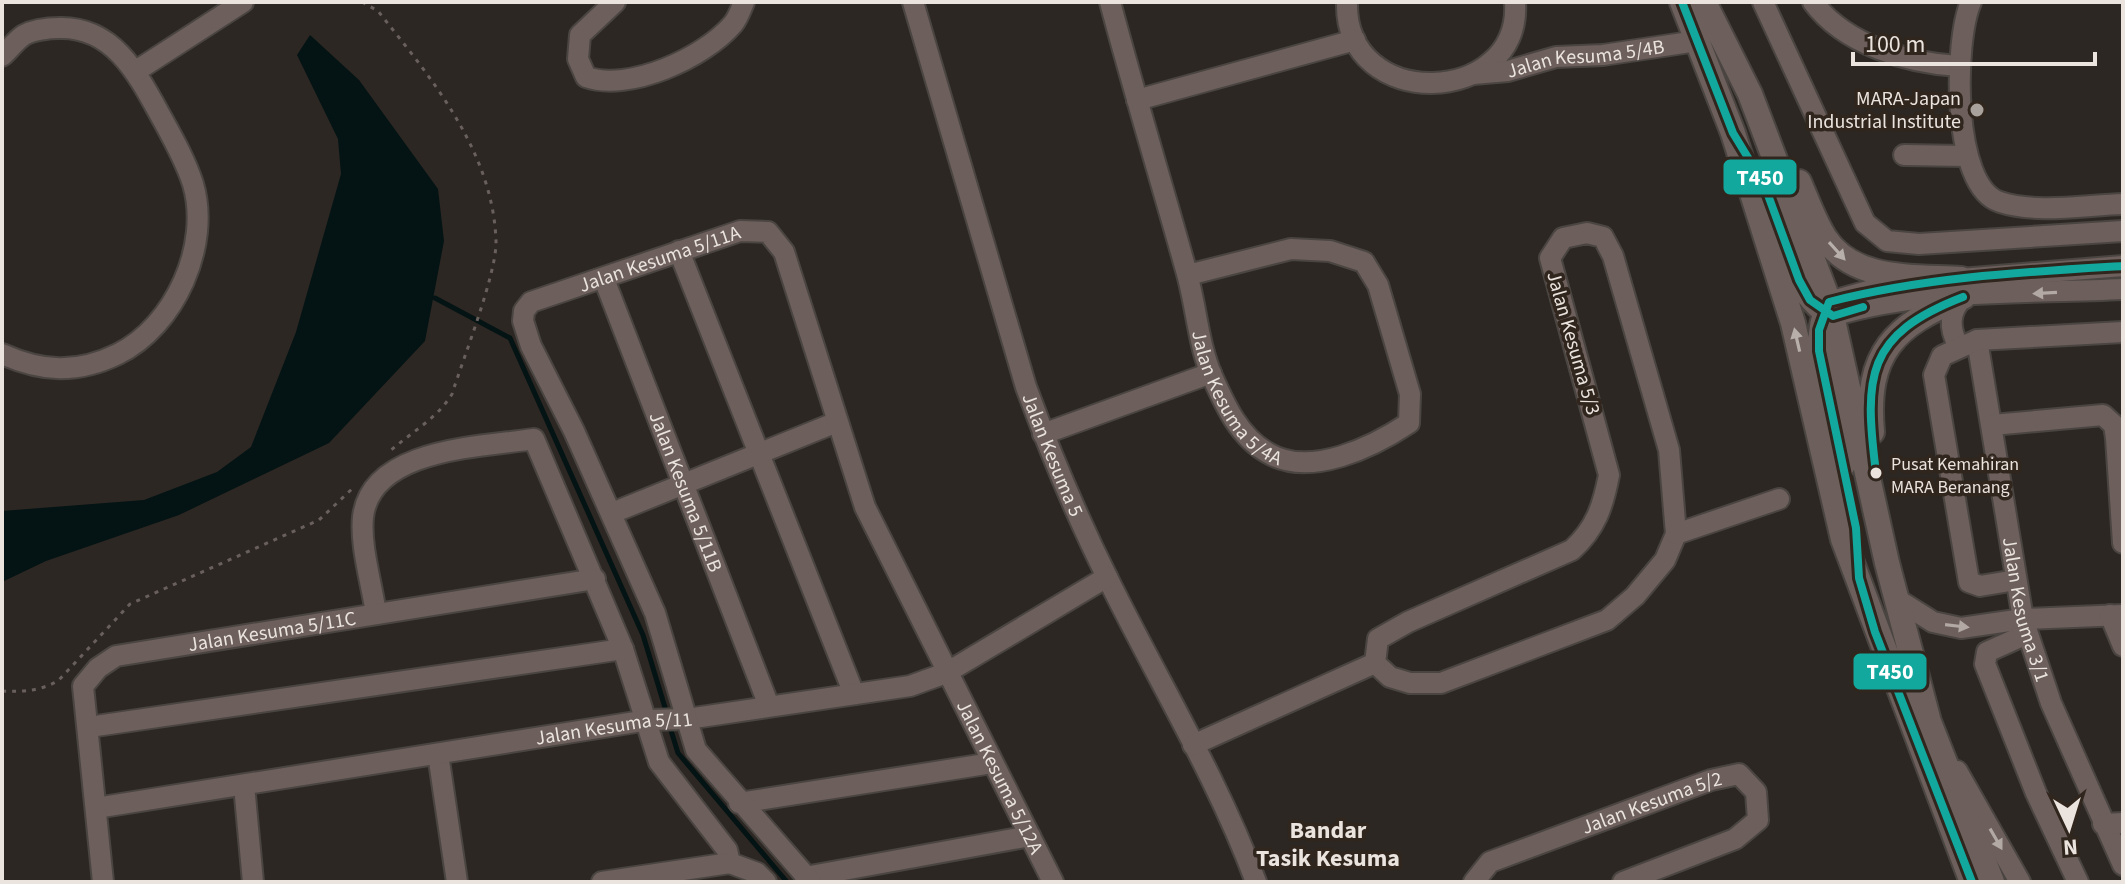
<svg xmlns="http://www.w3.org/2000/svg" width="2125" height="884" font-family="'Source Sans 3',sans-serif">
  <rect width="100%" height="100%" fill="#2c2722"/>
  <path fill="#041314" d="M310,35L359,80L438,189L444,241L425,341L329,443L179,515L46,561L2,582V511L144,500L217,472L251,447L296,332L341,174L338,139L297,55Z"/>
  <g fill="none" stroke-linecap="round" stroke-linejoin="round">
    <path stroke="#041314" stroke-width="5" d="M435,298L510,338L643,635L667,714
      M669,724L678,753L787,882"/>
    <g stroke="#4a4541" stroke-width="24">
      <g id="minor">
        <path d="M615,2L580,35L578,59L586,77C629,92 704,58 733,24C738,18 741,9 744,2"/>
        <path id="s1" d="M913,2L1026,387C1050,452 1077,517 1108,579C1157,679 1217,777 1256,882"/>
        <path id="s2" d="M1110,2C1134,92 1161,181 1186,270C1196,304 1198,344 1212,376C1225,405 1239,437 1268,453C1310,478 1373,447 1409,423L1410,394L1378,285L1364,262L1330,251L1291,249L1188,275"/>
        <path d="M1347,2C1344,113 1522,107 1515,2"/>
        <path d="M1763,2L1865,223L1887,241L1919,244L2123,231"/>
        <path d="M1813,2C1845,45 1908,63 1958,66"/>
        <path d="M1971,2C1954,40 1951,187 2000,202C2037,214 2085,205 2123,204"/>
        <path d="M2,56C9,50 16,40 24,35C33,30 49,28 60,28C112,27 136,71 159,113C171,135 185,159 193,184C211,245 175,326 118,354C77,374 42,372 2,354"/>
        <path d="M136,71L243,2"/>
        <path id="s3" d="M1473,74L1508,71L1556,57L1603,55L1697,41"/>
        <path d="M1137,100L1355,40"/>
        <path d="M1904,155L1966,156"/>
        <path d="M1587,233L1603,237L1613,256L1669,450L1676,534L1665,560L1635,596L1607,620L1441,683H1410L1390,677L1375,663L1378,639L1408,622L1572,550C1596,528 1603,506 1609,475L1550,258L1563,238Z"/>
        <path d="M679,251L854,694"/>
        <path id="s4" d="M604,279L769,706"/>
        <path d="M1948,280L2123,266"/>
        <path d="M1829,302L1872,290L1916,283"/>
        <path d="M1833,316C1926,288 2027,294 2123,289"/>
        <path id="s5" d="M1977,340L2023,619L2051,703L2123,865"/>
        <path d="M1959,347C1949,329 1948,313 1963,297"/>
        <path d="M1992,425L2103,415L2114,425L2116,438L2123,543"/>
        <path d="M1043,434L1211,373"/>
        <path d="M612,513L837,422"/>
        <path d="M1676,534L1779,499"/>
        <path d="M2016,580L1980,586L1969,582L1934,375L1942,356L1977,340L2123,332"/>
        <path d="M1898,600L1933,622L1961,628L2023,619L2123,615"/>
        <path d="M376,614C372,584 360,547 363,517C371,448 481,447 534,439L623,649L659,762L727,850L730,863L757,873L766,882"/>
        <path d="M2110,615L2123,646"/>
        <path d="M2027,634L1987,652L1985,664L2036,793L2078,882"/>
        <path d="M89,727L623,649"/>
        <path d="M1193,745L1375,663"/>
        <path d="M438,754L457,882"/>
        <path d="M1957,771L2020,882"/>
        <path d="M244,785L253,882"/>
        <path d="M739,803L992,763"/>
        <path id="s6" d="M96,808L648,720L687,719L910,686L946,673L1107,577"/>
        <path d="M2103,824L2123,823"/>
        <path d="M805,877L1030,836"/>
        <path id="s7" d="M103,882L83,686L98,668L116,656L595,579"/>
        <path d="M602,882L730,863"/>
        <path id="s8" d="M811,882L696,750L655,613L574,431L531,346L523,321L524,311L531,302L740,231L768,232L784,252L865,507L1053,882"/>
        <path id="s9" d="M1474,882L1490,862L1711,780L1739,774L1756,792L1758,820L1735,839L1623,882"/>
      </g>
    </g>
    <g stroke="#4a4541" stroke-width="28">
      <path id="major" d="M1682,2L1733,133L1793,323L1843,539L1972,882
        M1704,2L1750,94L1829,302L1887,563L1929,722L1992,882
        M1799,182C1807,200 1814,221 1825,238C1854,282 1914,276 1961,279
        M1767,190C1782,231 1791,295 1833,316
        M1829,302C1807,354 1831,413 1843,465
        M1872,432C1865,353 1894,325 1963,297"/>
    </g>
    <path stroke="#69605d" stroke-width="3" stroke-dasharray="4 6" stroke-linecap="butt" d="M362,2L378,11C431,78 493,151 496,241C497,273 463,359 452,394C437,419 411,432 389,452
      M2,691C23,692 39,691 58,681L130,604L319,520L353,488"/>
    <use href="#minor" stroke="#6d5f5c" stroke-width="20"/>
    <use href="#major" stroke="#6d605c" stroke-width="24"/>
    <g stroke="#30261e" stroke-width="14">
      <path id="bus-1" d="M1682,2L1733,133L1764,184L1799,280L1810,300L1833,316L1863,307
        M1876,473C1864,376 1865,335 1963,297
        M1972,882L1875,632L1859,578L1856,528L1819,351V330L1829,302C1926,277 2024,272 2123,266"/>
    </g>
    <use href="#bus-1" stroke="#12a89d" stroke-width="8"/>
  </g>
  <defs><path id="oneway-solid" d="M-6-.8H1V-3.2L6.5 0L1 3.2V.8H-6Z" transform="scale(2)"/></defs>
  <g fill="#b8afaa">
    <use href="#oneway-solid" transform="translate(1837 251) rotate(48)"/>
    <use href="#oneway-solid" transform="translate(1797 340) rotate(-103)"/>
  </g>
  <g fill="#b2a8a4">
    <use href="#oneway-solid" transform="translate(2045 293) rotate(177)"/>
    <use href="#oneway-solid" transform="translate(1957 626) rotate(7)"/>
    <use href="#oneway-solid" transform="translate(1996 839) rotate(60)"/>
  </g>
  <circle fill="#a8a19c" stroke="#30261e" stroke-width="3" cx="1977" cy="110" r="8"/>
  <circle fill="#eae3de" stroke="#30261e" stroke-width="3" cx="1876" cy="473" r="7"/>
  <g text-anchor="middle" stroke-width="7" stroke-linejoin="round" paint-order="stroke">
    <g font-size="18" fill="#eae3de" stroke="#30261e" text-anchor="start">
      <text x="1891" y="470">Pusat Kemahiran<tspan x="1891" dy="23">MARA Beranang</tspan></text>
    </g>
    <g font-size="20" fill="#eae3de" stroke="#30261e">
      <text dy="7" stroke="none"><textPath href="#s3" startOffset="114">Jalan Kesuma 5/4B</textPath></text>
      <text dy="7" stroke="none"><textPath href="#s8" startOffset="796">Jalan Kesuma 5/11A</textPath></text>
      <text transform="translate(1574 343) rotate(74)" y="7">Jalan Kesuma 5/3</text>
      <text dy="7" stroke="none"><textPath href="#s2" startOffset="420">Jalan Kesuma 5/4A</textPath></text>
      <text dy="7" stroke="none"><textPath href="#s1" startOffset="474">Jalan Kesuma 5</textPath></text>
      <text dy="7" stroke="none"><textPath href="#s4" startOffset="228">Jalan Kesuma 5/11B</textPath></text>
      <text dy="7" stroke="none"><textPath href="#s5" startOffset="274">Jalan Kesuma 3/1</textPath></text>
      <text dy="7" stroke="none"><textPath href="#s7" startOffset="400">Jalan Kesuma 5/11C</textPath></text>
      <text dy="7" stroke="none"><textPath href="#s6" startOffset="524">Jalan Kesuma 5/11</textPath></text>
      <text dy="7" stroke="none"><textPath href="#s8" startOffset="1504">Jalan Kesuma 5/12A</textPath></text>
      <text dy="7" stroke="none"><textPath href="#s9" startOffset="198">Jalan Kesuma 5/2</textPath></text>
    </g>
    <g font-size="20" fill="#eae3de" stroke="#30261e" text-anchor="end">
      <text x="1961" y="105">MARA-Japan<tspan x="1961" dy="23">Industrial Institute</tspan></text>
    </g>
    <g font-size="24" font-weight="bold" fill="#eae3de" stroke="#30261e">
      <text x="1328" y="838">Bandar<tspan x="1328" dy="28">Tasik Kesuma</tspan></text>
    </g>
  </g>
  <g stroke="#30261e" stroke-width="3">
    <rect x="1722" y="158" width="76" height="38" rx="8" fill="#12a89d"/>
    <rect x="1852" y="652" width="76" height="39" rx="8" fill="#12a89d"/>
  </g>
  <g font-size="22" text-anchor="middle" font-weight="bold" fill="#fff">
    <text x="1760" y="185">T450</text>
    <text x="1890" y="679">T450</text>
  </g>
  <rect width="2125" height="884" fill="none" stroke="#eae3de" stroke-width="8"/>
  <g transform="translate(2069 828) rotate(176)" stroke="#30261e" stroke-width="6" paint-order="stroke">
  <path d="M0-6L14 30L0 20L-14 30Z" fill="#eae3de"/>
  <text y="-12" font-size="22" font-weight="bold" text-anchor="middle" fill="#eae3de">N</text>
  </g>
  <path d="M1853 52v12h242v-12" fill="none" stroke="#eae3de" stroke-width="4"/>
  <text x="1865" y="52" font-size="24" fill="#eae3de" stroke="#30261e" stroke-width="6" paint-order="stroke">100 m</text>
</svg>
